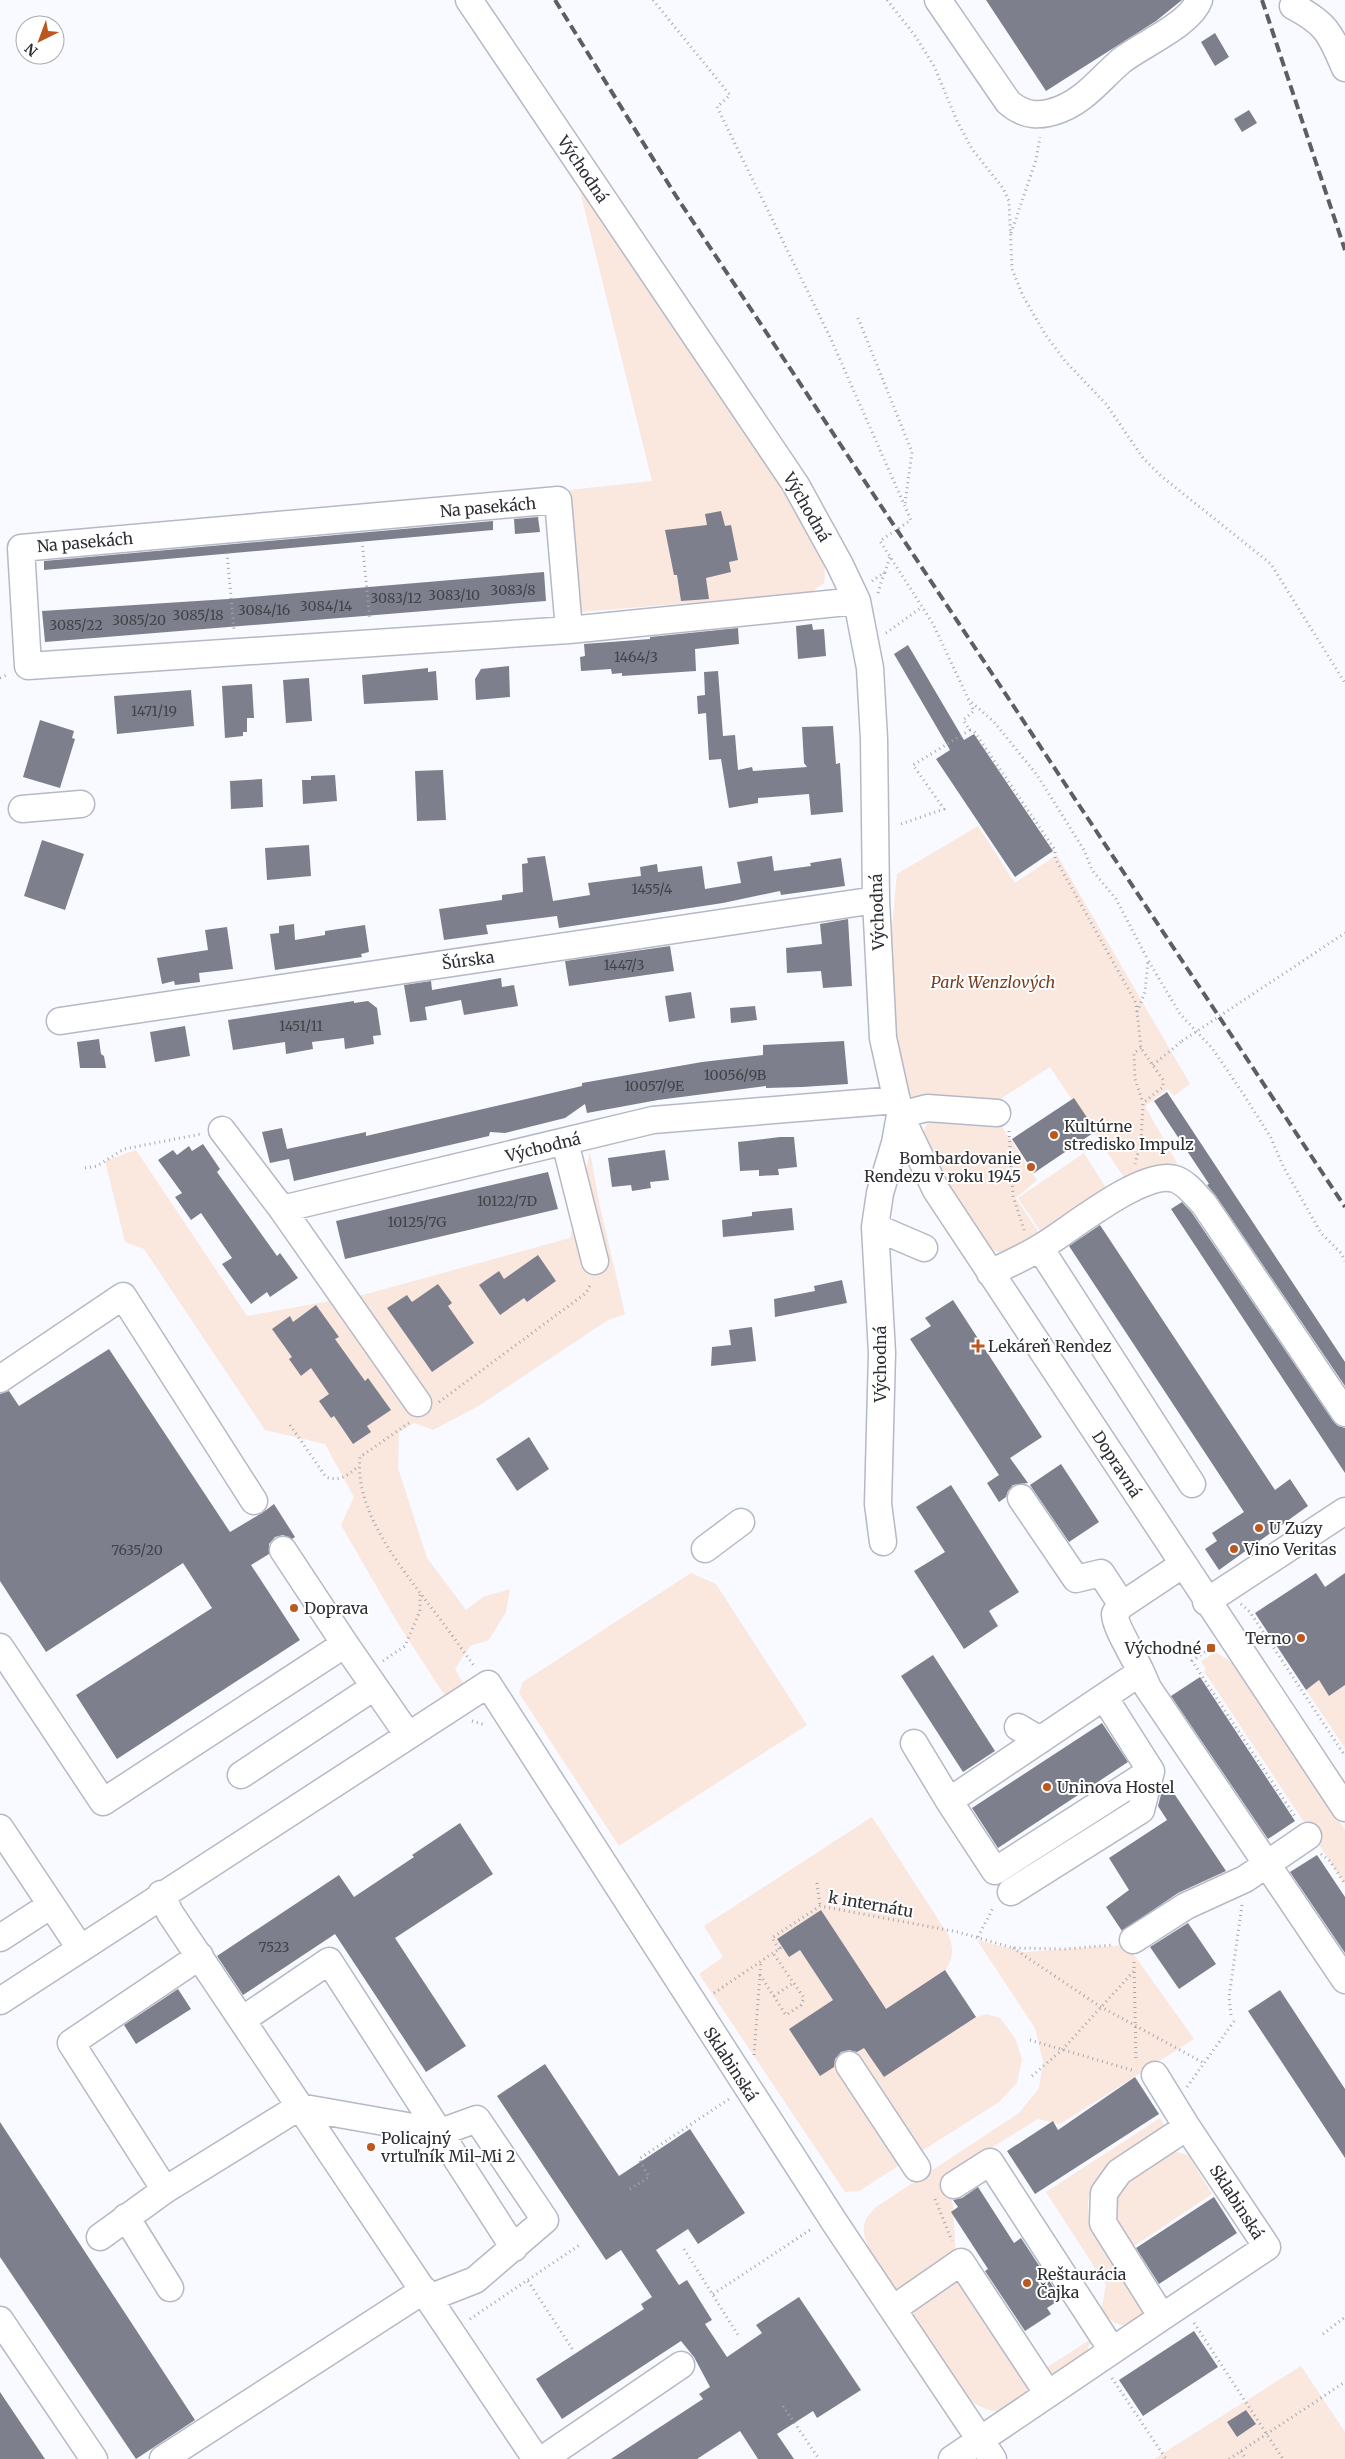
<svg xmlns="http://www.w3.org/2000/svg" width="1345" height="2459" font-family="Merriweather,serif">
  <rect width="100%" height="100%" fill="#f8faff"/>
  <path fill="#fae7de" d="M577,179L796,510C809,532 829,557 824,583L810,593L580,612L569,490L652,481Z
    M978,826L1015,883L1057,855L1190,1084L1174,1096L1168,1089L1145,1106L1177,1163L1174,1168L1141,1169L1125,1179L1050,1067L991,1105L922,1101L909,1095L898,1051L888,969L897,874Z
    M935,1113L997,1119L1037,1180L1016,1198L1039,1233L1002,1253L984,1248L922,1138L927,1122Z
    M136,1150L247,1316L363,1295L570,1238L590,1152L599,1202L625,1314L608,1320L480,1405L433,1430L414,1423L399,1432L398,1468L427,1558L466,1610L483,1597L510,1589L506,1612L489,1640L470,1646L455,1669L466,1688L447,1699L397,1622L341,1525L354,1497L325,1444L265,1430L144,1249L125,1242L105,1161Z
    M1084,1153L1108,1191L1042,1234L1018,1198Z
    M691,1573L716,1584L807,1725L619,1846L519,1693L523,1682Z
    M1216,1652L1237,1666L1345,1830V1884L1204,1671L1206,1669L1201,1661Z
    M1319,1680L1330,1696L1345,1685V1748L1306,1690Z
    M872,1817L949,1936C954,1950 953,1958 945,1971L976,2017L987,2014L1000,2018L1015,2038L1022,2059L1017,2083L999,2102L859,2191L845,2192L699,1974L723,1957L704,1926Z
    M977,1940L1024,1952L1127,1945L1194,2039L1060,2124L1038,2119L941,2179L953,2204L956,2259L900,2295C890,2279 861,2245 864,2227C865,2218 870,2213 876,2207L1019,2113L1039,2088L1043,2062L1035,2028Z
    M1160,2118L1166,2128L1107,2169L1095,2182L1088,2201L1089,2224L1147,2310L1140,2323C1121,2329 1114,2324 1101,2311L1106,2285L1046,2192Z
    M1173,2151L1188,2155L1212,2194L1131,2248L1110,2216L1121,2182Z
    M956,2277L1038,2391C1012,2408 1001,2421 971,2401L908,2307Z
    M1091,2339L1085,2359L1049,2383L1041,2371Z
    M1301,2366L1345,2432V2459H1154Z"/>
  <path fill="#7d808c" d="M986,0H1182L1156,21L1046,91Z
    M1215,33L1229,57L1215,66L1201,42Z
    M1249,110L1257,123L1242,132L1234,119Z
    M721,511L725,526L731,525L738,560L729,562L731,572L706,578L709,599L681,601L677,575H674L665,530L707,525L705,514Z
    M538,517L540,532L515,534L514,519Z
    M493,521V530L44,570V561Z
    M544,572L546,601L45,642L42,611L228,599Z
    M812,624L813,630L824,629L826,656L798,659L796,626Z
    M738,628L739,644L695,649L696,671L622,676V673L612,674L611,669L581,671L580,657L585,656L584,644L650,639V637Z
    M908,645L964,740L974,734L1053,851L1015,877L936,759L950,750L894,654Z
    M509,666L510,697L476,700L475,679L481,669Z
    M428,668V672L436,671L438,700L364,704L362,675Z
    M718,671L723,736L735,735L738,770L752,767L753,771L807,767L804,763L802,727L833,726L836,764L840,763L843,812L811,815L809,794L758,798V803L729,808L721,759L709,760L706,713L698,714L697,696L705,695L704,672Z
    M309,678L312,721L286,723L283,680Z
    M252,684L254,718H247V732H243V736L225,738L222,686Z
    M191,690L194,726L117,734L114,696Z
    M40,720L74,731L72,738L75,739L60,788L23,777Z
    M443,770L446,820L417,821L415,771Z
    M335,775L337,801L303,804L302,780H311V776Z
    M262,779L263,807L231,809L230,781Z
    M42,840L84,854L65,910L24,896Z
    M309,845L311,876L267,880L265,848Z
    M545,856L553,901L590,895L588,883L641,876L640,867L657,864L658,872L702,866L705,889L741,883L737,862L772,856L774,871L811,866L810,863L841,858L845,886L781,895L780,891L723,903L559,928L557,916L486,925L488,934L444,940L439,909L502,900V895L523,892L522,864L528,863L527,858Z
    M848,919L852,986L823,988L821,971L787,973L786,948L822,944L820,924Z
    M294,924L295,940L325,935V931L365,925L369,952L361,954L362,957L275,970L270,934L279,933V926Z
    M227,927L233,969L199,973L200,982L175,985L174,981L162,984L157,958L208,950L205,930Z
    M670,946L674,971L569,986L565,961Z
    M501,978L502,987L514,985L518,1006L464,1015L461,1000L425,1007L427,1020L410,1022L404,985L431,981L432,990Z
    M691,992L695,1018L669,1022L665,996Z
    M354,1001V1003L368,1001L377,1008L381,1035L373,1036L374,1044L345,1049L344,1038L312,1042L313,1049L286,1054L285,1042L233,1050L228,1020Z
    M755,1006L757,1020L731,1023L730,1008Z
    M185,1026L190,1056L155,1062L150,1032Z
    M99,1039L101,1054L104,1056L106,1068H80L77,1042Z
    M844,1041L848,1084L802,1087L766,1088V1086L658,1100L587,1113L585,1104L565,1118L505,1133L490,1132L489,1136L294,1181L289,1159L270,1163L262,1132L282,1128L287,1149L366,1132V1136L582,1086V1083L702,1062L763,1055V1045Z
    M1167,1092L1345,1362V1386L1216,1196L1207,1185L1209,1184L1154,1101Z
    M1074,1098L1096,1131L1034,1173L1012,1139Z
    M780,1137H794L797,1167L778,1169L779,1175L759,1176V1170L740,1171L738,1142Z
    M203,1144L220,1169L217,1172L277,1256L280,1253L298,1278L270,1297L267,1292L251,1304L222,1264L232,1258L201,1213L191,1220L175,1197L182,1193L158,1160L173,1150L177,1155L189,1146L192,1151Z
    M665,1150L669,1180L650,1182L651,1188L632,1191L631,1185L612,1187L608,1158Z
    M548,1172L558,1209L345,1259L336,1221Z
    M1182,1202L1192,1213L1333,1421L1338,1426L1345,1428V1473L1171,1209Z
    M792,1208L794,1230L723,1237L722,1220L752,1216V1212Z
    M1100,1225L1275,1490L1290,1479L1308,1506L1219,1570L1205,1549L1217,1541L1212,1533L1244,1512L1069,1246Z
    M538,1255L556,1281L527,1302L524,1298L500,1315L479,1285L499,1271L504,1279Z
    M842,1280L847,1303L775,1317L774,1299L815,1291L814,1286Z
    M438,1284L452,1303L448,1306L474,1343L432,1372L387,1308L407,1295L412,1302Z
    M953,1300L1042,1437L1010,1458L1028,1483L1013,1485L1008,1491L1006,1497L999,1502L987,1483L999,1475L910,1339L931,1326L925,1318Z
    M316,1305L339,1337L335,1339L365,1381L368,1378L391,1410L367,1426L371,1432L353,1444L334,1416L331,1418L319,1401L329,1394L311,1368L301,1376L289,1359L292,1357L272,1329L290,1316L293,1322Z
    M752,1327L756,1361L711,1366L712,1347L731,1345L729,1330Z
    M109,1349L230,1532L262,1513L274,1504L295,1537L292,1539L283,1535L275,1537L269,1544V1554L251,1565L300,1640L117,1759L76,1695L212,1608L183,1563L46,1652L0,1581V1394L9,1391L19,1406Z
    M529,1437L549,1469L517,1491L496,1459Z
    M1061,1464L1099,1522L1069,1542L1030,1485Z
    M951,1485L1019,1592L989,1611L998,1626L964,1649L914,1571L945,1552L916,1507Z
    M1316,1573L1325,1587L1345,1573V1685L1329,1696L1319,1680L1306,1690L1255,1613Z
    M933,1655L995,1751L963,1772L901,1676Z
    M1200,1677L1295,1821L1268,1839L1171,1696Z
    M1102,1723L1128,1762L998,1848L972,1808Z
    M1167,1783L1226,1871L1178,1893L1122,1931L1106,1907L1129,1890L1109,1858L1167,1820L1158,1806L1163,1787Z
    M460,1823L493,1874L395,1938L466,2046L426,2072L335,1934L243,1995L217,1956L339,1875L354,1897L414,1857L412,1855Z
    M1317,1855L1345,1897V1953L1290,1872Z
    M821,1910L886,2009L945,1970L976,2017L884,2077L864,2048L857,2052L849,2050L841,2052L835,2059L834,2067L820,2076L789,2029L833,2000L800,1950L789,1957L777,1939Z
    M1188,1923L1216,1964L1179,1989L1150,1947Z
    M178,1989L191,2009L136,2044L124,2025Z
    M1280,1990L1345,2089V2158L1248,2011Z
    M545,2064L619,2176L690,2129L745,2213L698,2244L688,2229L656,2250L679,2285L687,2280L712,2320L705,2324L727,2357L762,2333L756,2325L799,2297L861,2390L817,2418L813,2411L777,2434L794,2459H758L740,2431L697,2459H611L703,2399L699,2394L710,2387L694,2357L681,2341L562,2419L536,2379L644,2309L641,2304L652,2297L621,2250L606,2260L497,2096Z
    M1135,2077L1159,2114L1035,2194L1007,2151L1053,2121L1058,2130Z
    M0,2122L195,2420L136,2459L0,2257Z
    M978,2187L1014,2243L1021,2238L1061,2299L1047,2308L1051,2314L1025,2331L985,2271L988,2269L951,2212L958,2207L953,2200L962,2198Z
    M1214,2197L1237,2233L1159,2284L1136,2248Z
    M1194,2331L1218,2367L1143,2416L1119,2380Z
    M0,2392L45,2459H0Z
    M1246,2410L1256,2424L1237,2437L1227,2422Z"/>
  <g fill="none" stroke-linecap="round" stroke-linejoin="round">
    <g stroke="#b5b9c5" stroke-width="29">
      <path id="minor" d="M469,0L796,485L840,565L857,601L870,668L874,739L876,900L883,1038L900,1115L895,1143L880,1193L875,1227L882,1353L878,1504L883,1542
        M938,0L1008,102C1025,117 1041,117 1061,109C1086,99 1102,77 1121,61C1141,45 1191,24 1199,0
        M1293,6C1327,24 1330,33 1345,68
        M569,630L558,500L21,548L28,666L569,630L857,601
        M22,809L81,804
        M60,1021L876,900
        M900,1115L936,1190L1345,1808
        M900,1115L927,1108L997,1113
        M222,1130L282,1209L418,1403
        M565,1142L595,1261
        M282,1209L653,1120L897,1100
        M875,1227L924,1248
        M1040,1248L1192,1484
        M990,1273C1007,1265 1025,1257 1041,1247C1070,1230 1143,1169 1175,1179C1187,1183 1196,1196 1204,1204L1345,1413
        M0,1379L123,1296L254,1501
        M1021,1498L1076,1579L1101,1573L1122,1605
        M705,1549L741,1522
        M283,1550L345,1644L408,1735
        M1206,1602L1345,1511
        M0,1647L103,1802L345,1644
        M1141,1672L1148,1688L1345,1980
        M1104,1697L1151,1771L995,1871L949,1801L1141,1672C1136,1660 1114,1625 1115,1614C1116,1611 1119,1608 1122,1605L1182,1565
        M1018,1727L1040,1740
        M914,1743L949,1801
        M241,1775L374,1687
        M0,1828L80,1948
        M1011,1892L1141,1810L1151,1771
        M161,1894L170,1913L536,2459
        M0,1938L51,1905
        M1133,1940L1186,1906L1245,1879L1308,1836
        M200,1956L71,2043L165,2190L299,2107L441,2132L477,2119L545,2220L475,2280L429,2298
        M0,2001L488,1684L835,2223L993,2459
        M242,2020L329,1961L514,2248
        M849,2065L917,2168
        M1155,2075L1187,2127
        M1187,2127L1267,2247L1162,2317L1103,2223L1104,2193L1119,2172Z
        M954,2185L990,2162L1112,2350
        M126,2217L170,2288
        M100,2237L165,2190
        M893,2309L961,2262L1048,2394
        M0,2320L94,2459
        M163,2459L424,2290
        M543,2459L681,2365
        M952,2459L1162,2317"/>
    </g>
    <path stroke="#a5a7ac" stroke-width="3" stroke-dasharray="1 4" stroke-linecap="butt" d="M653,0L730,95L717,107L830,337L911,520L880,541L933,624L974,711L963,720L970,730L913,765L944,809L898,825
      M887,0L916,37L934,66L957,121L972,149L1003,188L1009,201L1012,269L1023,296L1045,334L1065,361L1106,404L1143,458L1161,476L1271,564L1345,683
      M1011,233L1036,160L1040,137
      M858,318L912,452L905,504
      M362,541L370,620
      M227,553L234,630
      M872,581L885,572L890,557
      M878,593L884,573
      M886,633L922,607
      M0,678L9,674
      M968,699L994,722L1037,775L1084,850L1092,870L1116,899L1148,960
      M970,730L974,731L1055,850V858L1136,1003L1141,1048L1163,1080V1087L1143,1103L1141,1141L1135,1164
      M1137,1012L1145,992L1148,960L1180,1014L1212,1048L1244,1095L1271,1138L1283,1166L1321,1233L1341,1253L1345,1261
      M1141,1048L1134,1053L1135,1079L1143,1103
      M1153,1065L1182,1041
      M1009,1131L1013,1196L1024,1230
      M85,1168L97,1166L124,1149L201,1134
      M439,1402L586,1293L591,1283
      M409,1423L360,1457C354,1510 400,1566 430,1606C446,1626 460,1647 475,1667
      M290,1425L326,1477C340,1482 348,1475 359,1466
      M1241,1604L1250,1612L1345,1756
      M1209,1646L1211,1648L1192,1661L1296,1818
      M383,1661L405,1646L420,1611V1594
      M472,1721L485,1725
      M1321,1854L1330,1861L1345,1884
      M817,1883L820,1906
      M978,1937L994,1906
      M1013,1948L1101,2007L1204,2063
      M779,1949L772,1938L820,1906L958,1932L1013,1948L1065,1949L1112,1945
      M1134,1962L1136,2061
      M760,1975L786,2015L801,2005L804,1998L773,1953
      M714,1993L782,1947
      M774,1996L793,1983
      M1231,2015L1229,1997L1242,1905
      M1030,2040L1135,2071
      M754,2055L761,1961
      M1032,2076L1062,2050L1134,1971
      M1187,2087L1235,2020
      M630,2189L649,2177L639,2159L729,2099
      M935,2199L952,2241
      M684,2249L738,2335
      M528,2281L573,2350
      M713,2294L813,2228
      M470,2319L581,2244
      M1194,2323L1283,2459
      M1323,2334L1345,2317
      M1112,2378L1166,2459
      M783,2406L819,2459
      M1241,2451L1246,2459
      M1229,2459L1345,2382"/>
    <use href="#minor" stroke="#fff" stroke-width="26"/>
    <path stroke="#5d5e63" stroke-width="4" stroke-dasharray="10 5" stroke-linecap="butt" d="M555,0L676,196L1345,1207
      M1262,0L1345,250"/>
    <path stroke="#a5a7ac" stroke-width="3" stroke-dasharray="1 4" stroke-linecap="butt" d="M1182,1041L1345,933"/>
  </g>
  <g fill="#bb5820" stroke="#fff" stroke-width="2">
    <circle cx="1054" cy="1135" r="5"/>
    <circle cx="1031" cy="1167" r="5"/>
    <path d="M975.5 1338.5h5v5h5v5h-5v5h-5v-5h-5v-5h5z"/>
    <circle cx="1259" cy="1528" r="5"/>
    <circle cx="1234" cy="1549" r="5"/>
    <circle cx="294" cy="1608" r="5"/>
    <circle cx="1301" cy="1638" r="5"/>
    <rect x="1206" y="1643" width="10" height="10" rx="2.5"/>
    <circle cx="1047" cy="1787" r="5"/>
    <circle cx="371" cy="2147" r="5"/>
    <circle cx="1027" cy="2283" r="5"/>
  </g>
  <g text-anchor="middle" stroke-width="4" stroke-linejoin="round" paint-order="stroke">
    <g font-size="14" fill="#42434a">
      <text x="513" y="595">3083/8</text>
      <text x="454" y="600">3083/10</text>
      <text x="396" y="603">3083/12</text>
      <text x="326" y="611">3084/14</text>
      <text x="264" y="615">3084/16</text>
      <text x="198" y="620">3085/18</text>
      <text x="139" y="625">3085/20</text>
      <text x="76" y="630">3085/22</text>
      <text x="636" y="662">1464/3</text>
      <text x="154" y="716">1471/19</text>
      <text x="652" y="894">1455/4</text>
      <text x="624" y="970">1447/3</text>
      <text x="301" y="1031">1451/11</text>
      <text x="735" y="1080">10056/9B</text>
      <text x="654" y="1091">10057/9E</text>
      <text x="507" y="1206">10122/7D</text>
      <text x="417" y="1227">10125/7G</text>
      <text x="137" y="1555">7635/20</text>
      <text x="274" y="1952">7523</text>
    </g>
    <g font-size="16" fill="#2e2f34" stroke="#fff">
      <text transform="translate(583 169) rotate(56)" y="6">Východná</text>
      <text transform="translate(488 507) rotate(-5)" y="6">Na pasekách</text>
      <text transform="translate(807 507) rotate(60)" y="6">Východná</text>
      <text transform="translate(85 542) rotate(-5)" y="6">Na pasekách</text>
      <text transform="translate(877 912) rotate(-92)" y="6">Východná</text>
      <text transform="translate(468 960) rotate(-8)" y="6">Šúrska</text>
      <text transform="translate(543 1147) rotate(-14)" y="6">Východná</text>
      <text transform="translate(880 1364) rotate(-90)" y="6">Východná</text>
      <text transform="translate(1117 1464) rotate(57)" y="6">Dopravná</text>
      <text transform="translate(871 1904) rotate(10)" y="6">k internátu</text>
      <text transform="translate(731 2064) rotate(57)" y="6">Sklabinská</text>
      <text transform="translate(1237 2202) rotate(57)" y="6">Sklabinská</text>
    </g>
    <g font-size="16" font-style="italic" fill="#773d1e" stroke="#fff">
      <text x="993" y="988">Park Wenzlových</text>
    </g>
    <g font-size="16" fill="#2e2f34" stroke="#fff" text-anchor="start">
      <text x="1064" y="1132">Kultúrne<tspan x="1064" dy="18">stredisko Impulz</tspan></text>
      <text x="1021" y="1164" text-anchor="end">Bombardovanie<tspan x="1021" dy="18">Rendezu v roku 1945</tspan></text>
      <text x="988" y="1352">Lekáreň Rendez</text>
      <text x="1269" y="1534">U Zuzy</text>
      <text x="1244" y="1555">Vino Veritas</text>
      <text x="304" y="1614">Doprava</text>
      <text x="1291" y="1644" text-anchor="end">Terno</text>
      <text x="1201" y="1654" text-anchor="end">Východné</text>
      <text x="1057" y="1793">Uninova Hostel</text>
      <text x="381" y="2144">Policajný<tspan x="381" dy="18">vrtuľník Mil-Mi 2</tspan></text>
      <text x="1037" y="2280">Reštaurácia<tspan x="1037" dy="18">Čajka</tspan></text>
    </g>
  </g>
  <g transform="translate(40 40) rotate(222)"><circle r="24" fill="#ffffff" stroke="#abacae"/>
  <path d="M0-4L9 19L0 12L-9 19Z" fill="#bb5820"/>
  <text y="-8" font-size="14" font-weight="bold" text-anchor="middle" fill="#2e2f34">N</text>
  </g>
</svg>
